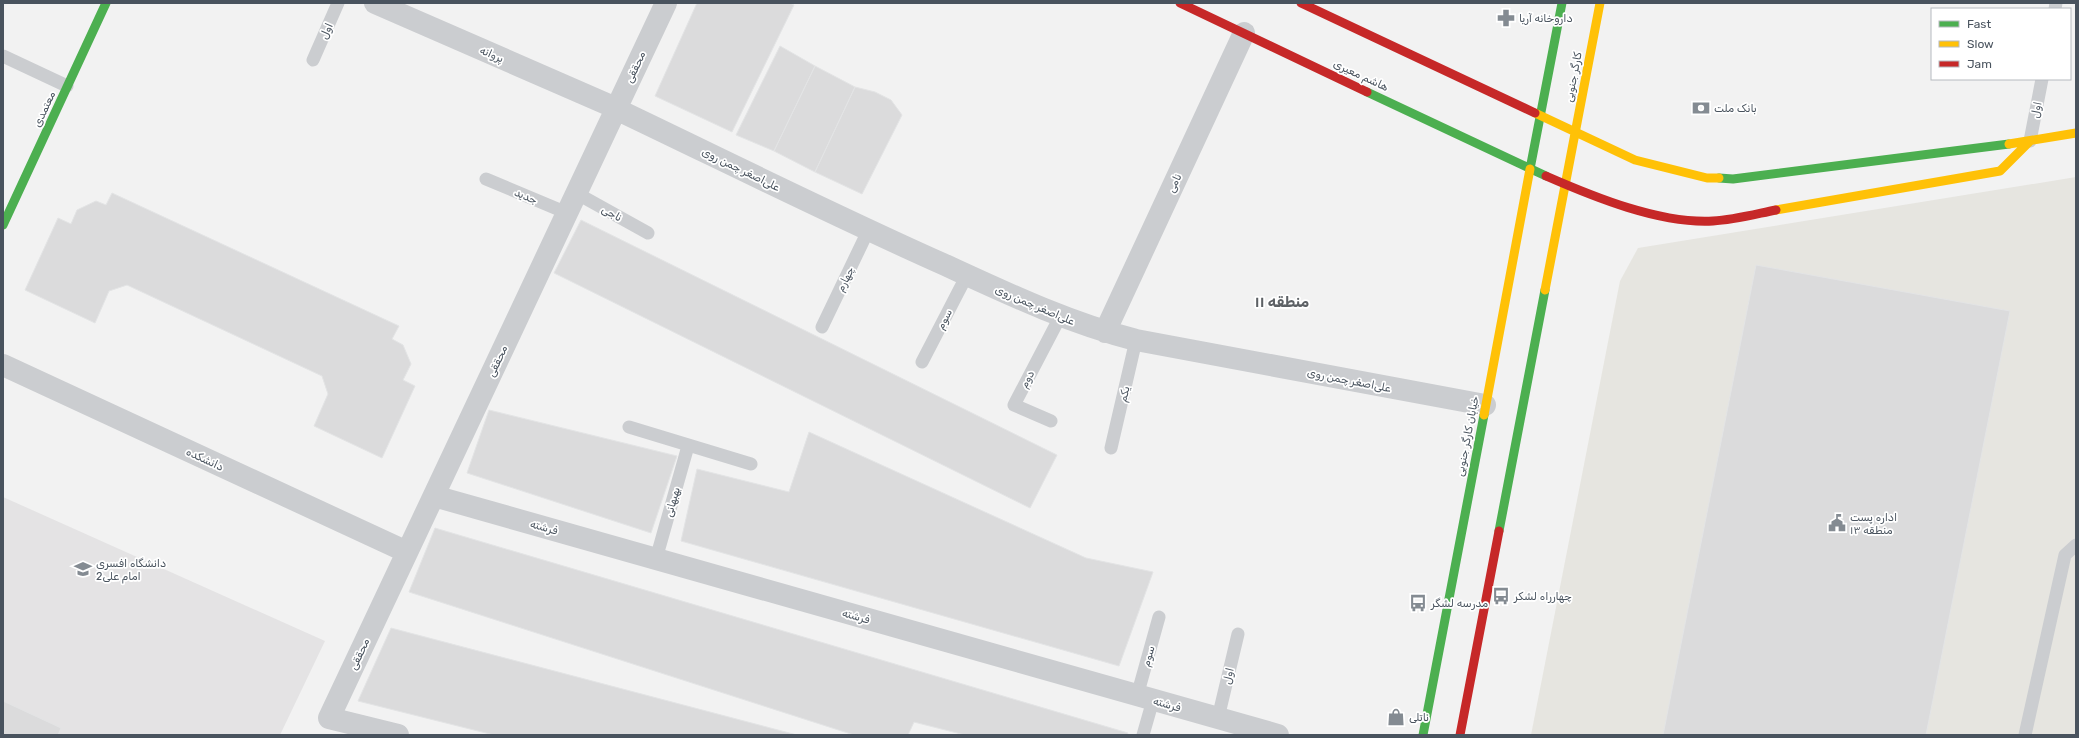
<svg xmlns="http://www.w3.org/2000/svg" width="2079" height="738" font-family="Rubik,'Noto Naskh Arabic',sans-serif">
  <rect width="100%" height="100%" fill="#f2f2f2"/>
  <path fill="#e6e5e0" d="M2076,177V735H1531L1620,281L1638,248Z"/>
  <path fill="#e4e3e4" d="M3,497L325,641L280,735H3Z"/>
  <path fill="#dbdbdc" stroke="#e3e4e5" d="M697,3H790L794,5L732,132L655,96Z
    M780,46L815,66L774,151L736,135Z
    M815,66L855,87L815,172L774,151Z
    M855,87L875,92L891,100L902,115L862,194L815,172Z
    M112,193L399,326L392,339L403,345L411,364L403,380L415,386L382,458L314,426L328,394L322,376L127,285L109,291L95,323L25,290L58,218L71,224L77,210L96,201L106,205Z
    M581,220L1057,455L1030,508L554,273Z
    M1756,265L2010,311L1926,735H1663Z
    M489,410L677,456L651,533L467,473Z
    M809,432L1086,558L1153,572L1119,666L681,541L697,469L789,492Z
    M435,528L1128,733L1127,735H965L914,722L908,735H854L409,592Z
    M391,628L797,735H494L358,701Z
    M3,701L61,728L58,735H3Z"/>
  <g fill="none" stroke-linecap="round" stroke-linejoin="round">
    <path stroke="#cbcdd0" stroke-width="13" d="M2055,9L2056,3
      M3,56L67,86
      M313,60L338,3
      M2030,141L2042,79
      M486,179L567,213
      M576,193L648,233
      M822,327L868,231
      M922,362L967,275
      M1051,421L1014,405L1060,317
      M629,427L751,464
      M1111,448L1136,340
      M656,559L688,446
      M1137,696L1159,617
      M1218,718L1238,634
      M1143,735L1153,700
      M2025,735L2065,555L2076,545"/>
    <path stroke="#cbcdd0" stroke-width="22" d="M375,3L609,105
      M616,109C725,161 833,215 943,264C1006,293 1069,323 1136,340L1485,405
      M1105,332L1244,33
      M3,365L407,552
      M434,496L1278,735
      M398,735L329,718L666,3"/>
    <path stroke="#4caf50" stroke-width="9" d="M1367,92L1546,176
      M1530,169L1562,3
      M1719,178L1733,179L2009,144
      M3,225L106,3
      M1499,531L1545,290
      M1423,735L1484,415"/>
    <path stroke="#ffc107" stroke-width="9" d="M1535,113L1635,160L1707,178H1719
      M2009,144L2076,133
      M1776,210L2000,171L2030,141
      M1545,290L1600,3
      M1484,415L1530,169"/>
    <path stroke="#c62828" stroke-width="9" d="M1180,3L1367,92
      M1301,3L1535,113
      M1546,176C1594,197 1660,224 1713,221C1734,220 1756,214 1776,210
      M1460,735L1499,531"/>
  </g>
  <defs>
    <g id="pharmacy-bare" transform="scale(1.38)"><path d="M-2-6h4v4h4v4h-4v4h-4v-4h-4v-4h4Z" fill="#848b92" stroke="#fff" stroke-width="2.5" paint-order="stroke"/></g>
    <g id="bank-bare" transform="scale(1.38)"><path d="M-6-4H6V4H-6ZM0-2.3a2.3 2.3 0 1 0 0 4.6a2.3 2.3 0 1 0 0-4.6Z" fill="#848b92" stroke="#fff" stroke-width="2.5" paint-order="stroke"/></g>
    <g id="civic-bare" transform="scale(1.38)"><path d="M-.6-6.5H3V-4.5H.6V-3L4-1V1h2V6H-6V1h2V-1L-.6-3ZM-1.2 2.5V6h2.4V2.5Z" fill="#848b92" stroke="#fff" stroke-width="2.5" paint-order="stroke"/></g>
    <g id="university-bare" transform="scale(1.38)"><path d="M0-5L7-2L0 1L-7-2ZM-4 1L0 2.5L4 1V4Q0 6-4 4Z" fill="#848b92" stroke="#fff" stroke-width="2.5" paint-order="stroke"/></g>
    <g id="bus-bare" transform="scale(1.38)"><path d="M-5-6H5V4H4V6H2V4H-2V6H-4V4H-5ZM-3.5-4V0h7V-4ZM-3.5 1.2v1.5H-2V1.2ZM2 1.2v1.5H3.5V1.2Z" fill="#848b92" stroke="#fff" stroke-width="2.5" paint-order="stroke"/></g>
    <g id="shop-bare" transform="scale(1.38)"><path d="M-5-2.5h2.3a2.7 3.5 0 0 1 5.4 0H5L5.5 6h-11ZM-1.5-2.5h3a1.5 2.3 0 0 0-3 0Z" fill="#848b92" stroke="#fff" stroke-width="2.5" paint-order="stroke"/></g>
  </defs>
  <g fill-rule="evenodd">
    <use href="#pharmacy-bare" x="1506" y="18"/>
    <use href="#bank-bare" x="1701" y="108"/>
    <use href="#civic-bare" x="1837" y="523"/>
    <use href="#university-bare" x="83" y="569"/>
    <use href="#bus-bare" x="1501" y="596"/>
    <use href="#bus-bare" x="1418" y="603"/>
    <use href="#shop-bare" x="1396" y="717"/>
  </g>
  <g text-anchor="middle" stroke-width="3.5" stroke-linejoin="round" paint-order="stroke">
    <g font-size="11" fill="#49535e" stroke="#fff" text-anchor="start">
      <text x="1519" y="22">داروخانه آریا</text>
      <text x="1714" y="112">بانک ملت</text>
      <text x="1850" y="521">اداره پست<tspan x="1850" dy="13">منطقه ۱۳</tspan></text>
      <text x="96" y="567">دانشگاه افسری<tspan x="96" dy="13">امام علی2</tspan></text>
      <text x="1514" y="600">چهارراه لشکر</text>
      <text x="1431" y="607">مدرسه لشگر</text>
      <text x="1409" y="721">ناتلی</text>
    </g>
    <g font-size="11" fill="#49535e" stroke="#fff">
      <text transform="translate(326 31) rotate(-66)" y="4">اول</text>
      <text transform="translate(492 54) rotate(24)" y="4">پروانه</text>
      <text transform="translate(635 67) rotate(-65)" y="4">محققی</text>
      <text transform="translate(1361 75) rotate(25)" y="4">هاشم معیری</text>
      <text transform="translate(1573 77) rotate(-79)" y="4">کارگر جنوبی</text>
      <text transform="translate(44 109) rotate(-65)" y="4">معتمدی</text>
      <text transform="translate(2036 110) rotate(-79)" y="4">اول</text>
      <text transform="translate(741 169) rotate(26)" y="4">علی‌اصغر چمن روی</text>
      <text transform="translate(1174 183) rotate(-65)" y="4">نامی</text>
      <text transform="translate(526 196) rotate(23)" y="4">جدید</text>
      <text transform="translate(612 213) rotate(29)" y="4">ناجی</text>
      <text transform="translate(845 279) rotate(-64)" y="4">چهارم</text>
      <text transform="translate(1035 305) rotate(23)" y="4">علی‌اصغر چمن روی</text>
      <text transform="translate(944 319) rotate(-63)" y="4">سوم</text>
      <text transform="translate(497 361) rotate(-65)" y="4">محققی</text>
      <text transform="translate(1027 379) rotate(-62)" y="4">دوم</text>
      <text transform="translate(1349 380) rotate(11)" y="4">علی‌اصغر چمن روی</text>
      <text transform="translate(1124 394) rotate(-77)" y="4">یکم</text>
      <text transform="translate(1467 436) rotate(-79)" y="4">خیابان کارگر جنوبی</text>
      <text transform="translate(205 459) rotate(25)" y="4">دانشکده</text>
      <text transform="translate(672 502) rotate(-74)" y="4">بهبهانی</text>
      <text transform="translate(544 527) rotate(16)" y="4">فرشته</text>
      <text transform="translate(856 616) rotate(16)" y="4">فرشته</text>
      <text transform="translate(359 654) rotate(-65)" y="4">محققی</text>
      <text transform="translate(1148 656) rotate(-74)" y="4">سوم</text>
      <text transform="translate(1228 676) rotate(-76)" y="4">اول</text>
      <text transform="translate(1167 704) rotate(16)" y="4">فرشته</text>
    </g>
    <g font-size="15" font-weight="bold" fill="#5d6165" stroke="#fff">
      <text x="1282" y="307">منطقه ۱۱</text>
    </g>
  </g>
  <rect width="2079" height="738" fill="none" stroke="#49535e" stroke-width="8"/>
  <rect x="1931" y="8" width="140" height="72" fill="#ffffff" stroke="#b6babf"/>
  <rect x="1939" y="21" width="20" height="6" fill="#4caf50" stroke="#b6babf"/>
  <text x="1967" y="28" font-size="12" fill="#49535e">Fast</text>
  <rect x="1939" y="41" width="20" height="6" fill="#ffc107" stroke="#b6babf"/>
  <text x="1967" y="48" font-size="12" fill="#49535e">Slow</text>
  <rect x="1939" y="61" width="20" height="6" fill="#c62828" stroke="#b6babf"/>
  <text x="1967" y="68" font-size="12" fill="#49535e">Jam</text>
</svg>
